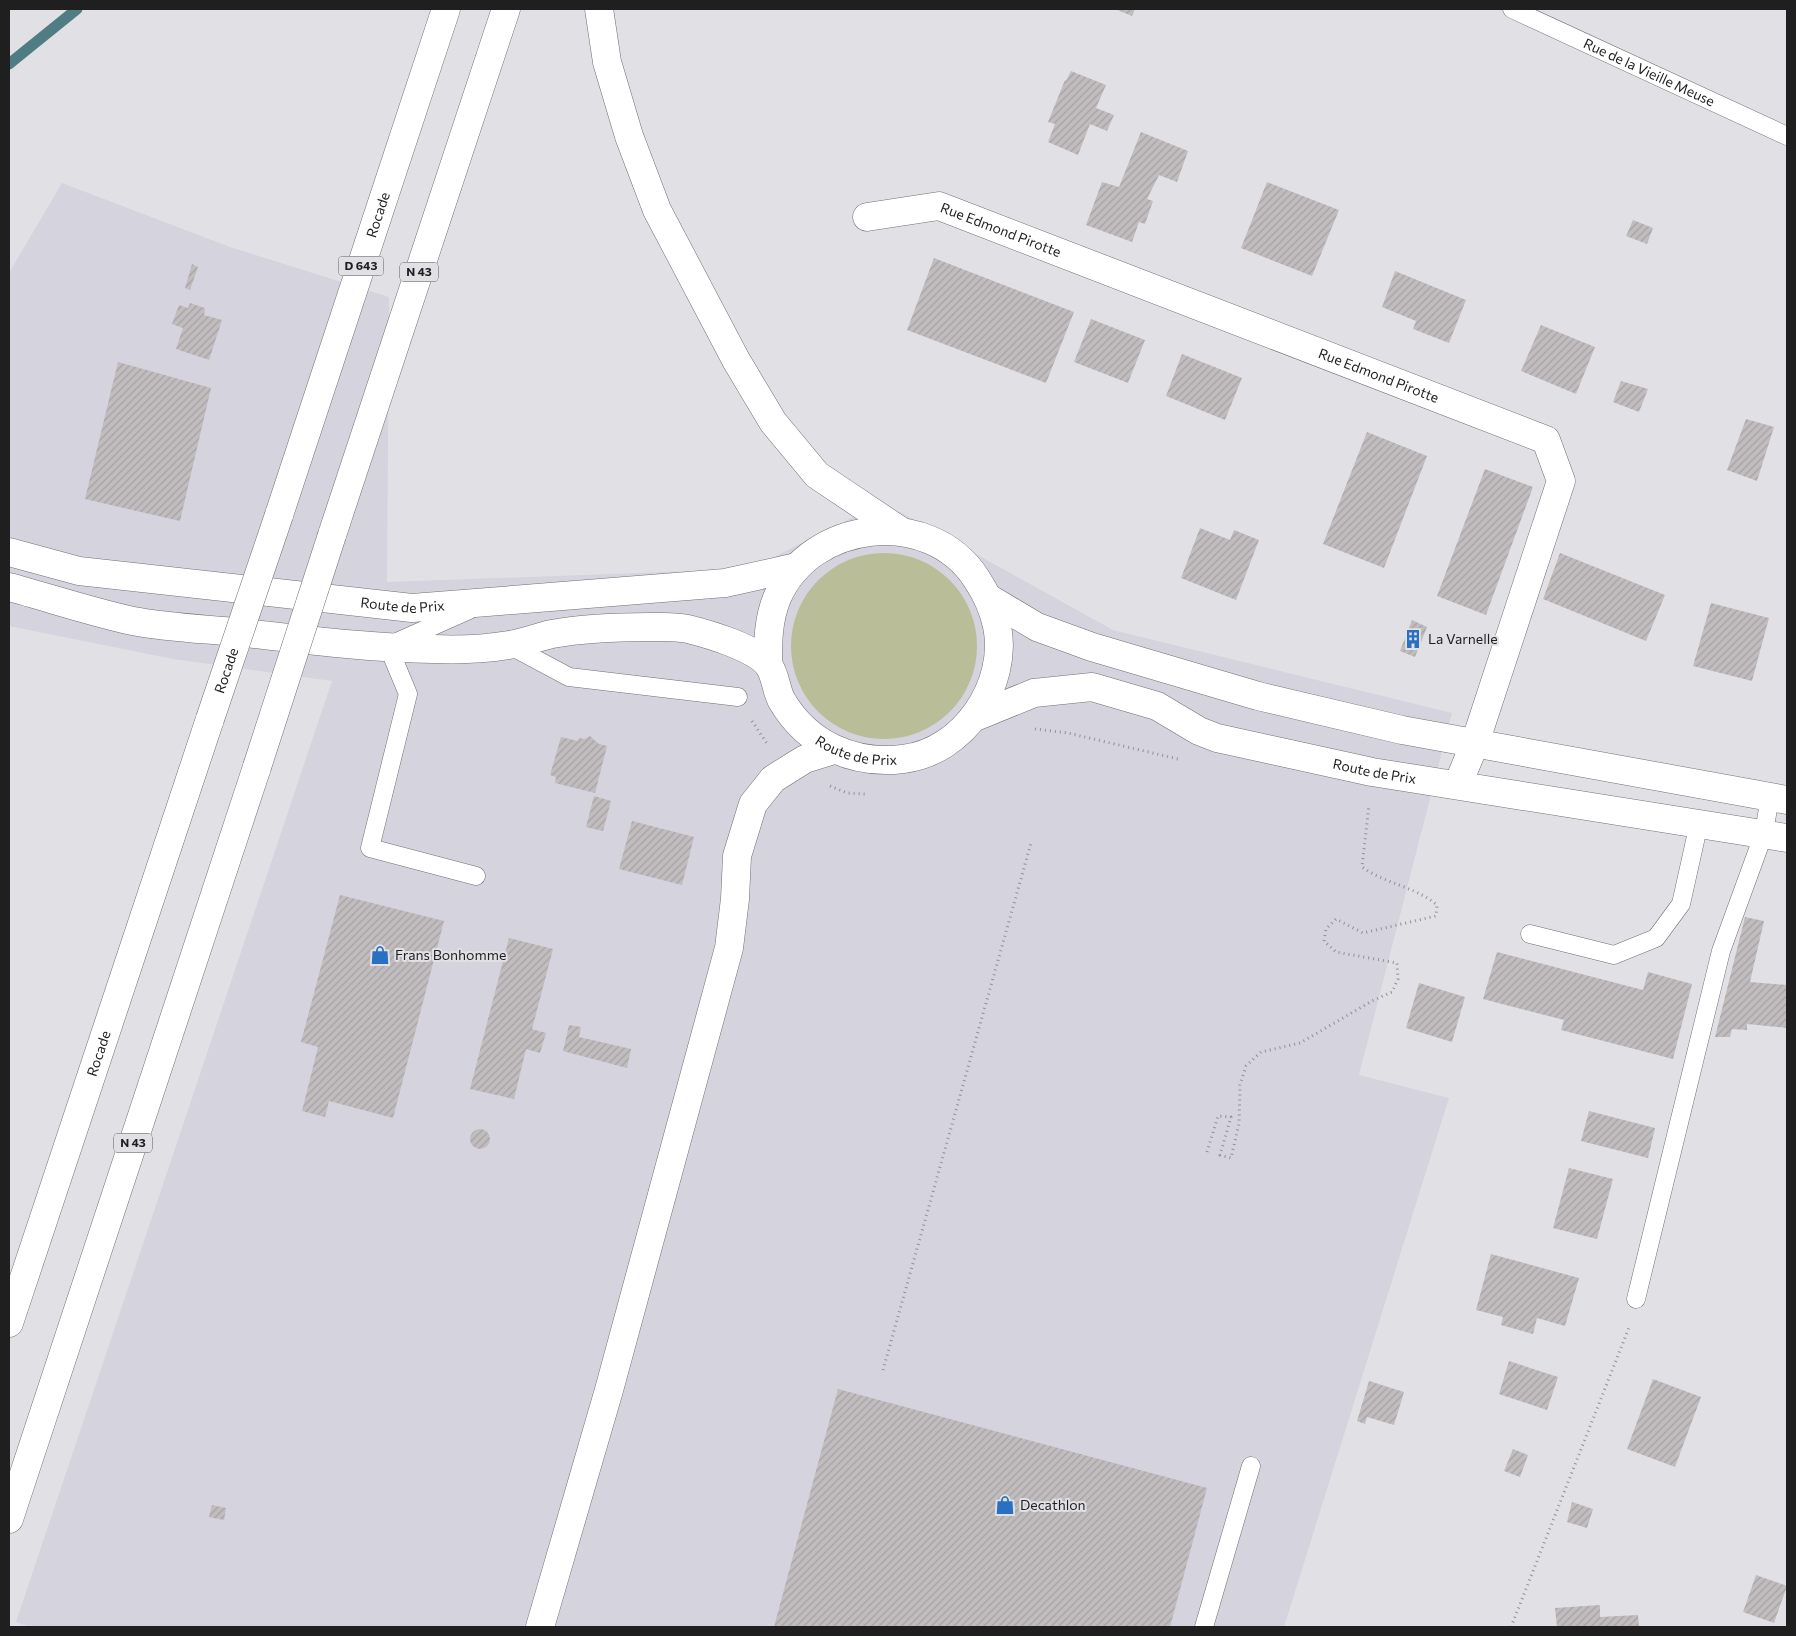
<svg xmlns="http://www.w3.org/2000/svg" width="1796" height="1636" font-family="Commissioner,sans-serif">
  <defs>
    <pattern id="building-hatch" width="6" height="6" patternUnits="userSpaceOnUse" patternTransform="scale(1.25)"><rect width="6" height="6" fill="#c1bdbe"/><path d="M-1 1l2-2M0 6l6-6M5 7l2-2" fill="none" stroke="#a5a2a3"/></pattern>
  </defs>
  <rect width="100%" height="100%" fill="#e1e1e5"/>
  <path fill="#d4d3de" d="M62,183L230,247L389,297L387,582L750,569L857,515L900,512L1113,630L1452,713L1359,1075L1449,1098L1284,1627H30L16,1622L332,681L173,659L9,626V273Z"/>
  <path fill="#b9be98" d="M791 646a93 93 0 1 1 186 0a93 93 0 1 1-186 0Z"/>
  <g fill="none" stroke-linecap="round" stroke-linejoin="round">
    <path stroke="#507d84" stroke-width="11" d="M9,64L77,9"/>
  </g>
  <path fill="url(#building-hatch)" d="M1115,9H1135L1132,16Z
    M1071,71L1106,85L1096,108L1114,115L1107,131L1090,124L1078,155L1048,142L1055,124L1048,122L1065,80L1066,81Z
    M1141,132L1188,151L1177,182L1159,175L1147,199L1153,201L1145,224L1139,222L1132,242L1086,225L1102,182L1119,187Z
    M1267,182L1339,210L1312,276L1241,248Z
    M1633,220L1653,228L1647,244L1626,236Z
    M934,258L1074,312L1046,383L907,330Z
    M192,264L198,267L190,290L185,288Z
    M1395,271L1466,300L1449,343L1413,329L1416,321L1382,307Z
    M190,303L205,308L204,315L222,320L209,360L176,349L183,328L172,324L179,305L188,308Z
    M1091,319L1145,340L1128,383L1074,362Z
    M1541,325L1595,347L1576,394L1521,371Z
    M1182,354L1242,378L1225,420L1166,396Z
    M118,362L211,388L180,521L85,499Z
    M1621,381L1648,389L1639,412L1613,402Z
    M1746,419L1774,427L1757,481L1727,470Z
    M1367,432L1427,456L1384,568L1323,544Z
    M1485,469L1533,487L1486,615L1437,596Z
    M1200,528L1230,540L1234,530L1259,540L1236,600L1181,578Z
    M1560,553L1665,595L1646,641L1543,599Z
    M1711,603L1769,618L1752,681L1693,666Z
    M1412,620L1427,627L1415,657L1400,651Z
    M590,736L599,744L607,746L595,793L555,783L556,777L550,775L561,737L578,741L579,738L584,739Z
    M594,796L611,801L603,831L586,827Z
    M632,821L694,837L682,885L619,869Z
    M340,895L444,921L393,1118L329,1101L325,1117L302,1111L318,1047L301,1042Z
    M1745,917L1764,921L1750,982L1787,985V1028L1747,1024V1030L1732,1029L1730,1037H1715Z
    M509,938L553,949L532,1029L546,1033L540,1053L526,1049L514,1099L470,1089Z
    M1497,952L1643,990L1648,972L1692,984L1673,1059L1561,1030L1564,1020L1483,999Z
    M1419,983L1465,997L1452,1042L1406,1028Z
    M569,1025L581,1027L579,1037L631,1049L627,1068L563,1051Z
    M1589,1111L1655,1128L1648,1158L1581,1141Z
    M470 1139a10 10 0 1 1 20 0a10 10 0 1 1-20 0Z
    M1569,1168L1613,1179L1597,1239L1553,1228Z
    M1491,1254L1579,1278L1565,1326L1537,1318L1533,1334L1501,1325L1503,1317L1476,1310Z
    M1509,1361L1558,1377L1547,1410L1499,1394Z
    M1653,1379L1701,1397L1675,1467L1627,1449Z
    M1369,1381L1404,1392L1394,1425L1367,1417L1365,1424L1357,1421Z
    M838,1389L1207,1488L1170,1627H774Z
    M1513,1449L1528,1455L1520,1477L1504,1471Z
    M1572,1502L1593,1509L1587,1528L1567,1522Z
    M212,1505L226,1508L224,1520L209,1517Z
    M1756,1575L1787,1586L1774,1623L1743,1612Z
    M1600,1605V1617L1638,1615L1639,1627H1557L1555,1608Z"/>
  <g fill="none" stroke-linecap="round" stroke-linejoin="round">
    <g stroke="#707073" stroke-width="19">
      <g id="lane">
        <path id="s1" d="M1512,9L1787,136"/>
        <path d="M469,610L388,646L408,694L370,848L476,876"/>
        <path d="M509,645L569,677L738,697"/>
        <path d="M1530,934L1614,955L1656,938L1681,904L1699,823"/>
        <path d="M1636,1299L1721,951L1764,833L1770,796"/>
        <path d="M1204,1627L1251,1466"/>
      </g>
    </g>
    <g stroke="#707073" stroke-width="29">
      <g id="street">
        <path id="s2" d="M867,217L939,206L1546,440L1561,481L1475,743L1458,784"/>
      </g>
    </g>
    <g stroke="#707073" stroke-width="29">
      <g id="secondary">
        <path id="s3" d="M9,552L79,571L412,608L725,583L797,567"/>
        <path id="s4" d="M9,587C50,598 91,612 133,621C169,628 208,629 245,633C307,640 370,648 433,649C457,650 485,649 509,645C523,643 538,637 552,634C585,628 618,627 650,627C662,627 676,626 688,629C708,634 757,648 769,666C776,676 776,691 782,701C808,745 854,765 903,759C964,752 1009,684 997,626C993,607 986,593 976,578C929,506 810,520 777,598C768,620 768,641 768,664"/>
        <path d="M990,599L1037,627L1092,647L1258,696L1402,730L1787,800"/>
        <path id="s5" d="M975,717L1034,693L1092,687L1157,706L1199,731L1217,738L1372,772L1787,838"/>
      </g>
    </g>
    <g stroke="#707073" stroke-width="29">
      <g id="highway">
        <path d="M599,9L607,62L629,136L657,210L736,360L773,422L817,475L899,530"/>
        <path id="s6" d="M279,515L446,9"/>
        <path d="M332,535L506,9"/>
        <path id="s7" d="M9,1323L210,719"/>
        <path d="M9,1519L257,767"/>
        <path d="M540,1627L609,1390L729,948L735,899L737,856L753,804L773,779L805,759L834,750"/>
      </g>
    </g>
    <path stroke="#929294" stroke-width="3" stroke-dasharray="1 4" stroke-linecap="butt" d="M752,721L768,745
      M1035,729L1068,733L1178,759
      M830,786L847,793L865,794
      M1207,1152L1218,1116L1231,1117L1220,1155L1231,1158L1239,1124L1240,1085L1246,1066L1261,1052L1300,1043L1372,1001L1392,992L1398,979L1397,963L1336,952L1324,941L1326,929L1336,919L1363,933L1436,916L1437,905C1416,887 1386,884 1362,867L1369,805
      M883,1370L1031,843
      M1511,1627L1630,1325"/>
    <use href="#lane" stroke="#fff" stroke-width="18"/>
    <use href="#street" stroke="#fff" stroke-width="28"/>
    <use href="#secondary" stroke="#fff" stroke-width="28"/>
    <use href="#highway" stroke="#fff" stroke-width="28"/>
    <g stroke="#707073" stroke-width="29" stroke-linecap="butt">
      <g id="highway-bridge">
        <path id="s8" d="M210,719L279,515"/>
        <path d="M257,767L332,535"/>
      </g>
    </g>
    <use href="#highway-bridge" stroke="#fff" stroke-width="28"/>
  </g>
  <defs>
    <g id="building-bare" transform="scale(1.5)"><path d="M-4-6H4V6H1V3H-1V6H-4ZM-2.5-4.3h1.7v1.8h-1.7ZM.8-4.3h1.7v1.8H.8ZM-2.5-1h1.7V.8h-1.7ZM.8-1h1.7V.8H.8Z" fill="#2a70c1" stroke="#e1e1e5" stroke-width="2.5" paint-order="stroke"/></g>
    <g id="shop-bare" transform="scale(1.5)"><path d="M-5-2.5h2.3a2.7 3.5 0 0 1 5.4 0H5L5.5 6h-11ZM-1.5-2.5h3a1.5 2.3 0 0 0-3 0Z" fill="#2a70c1" stroke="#e1e1e5" stroke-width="2.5" paint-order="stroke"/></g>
  </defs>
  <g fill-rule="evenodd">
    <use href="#building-bare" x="1413" y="639"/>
    <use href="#shop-bare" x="380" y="955"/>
    <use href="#shop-bare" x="1005" y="1505"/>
  </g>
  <g text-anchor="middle" stroke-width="4" stroke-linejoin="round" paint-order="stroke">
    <g fill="#e1e1e5" stroke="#59595b" stroke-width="1">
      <rect x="338.5" y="256.5" width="45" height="19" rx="4"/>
      <rect x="400" y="262.5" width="38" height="19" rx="4"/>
      <rect x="114" y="1133.5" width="38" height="19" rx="4"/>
    </g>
    <g font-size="12" font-weight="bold" fill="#1f1f20">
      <text x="361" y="270">D 643</text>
      <text x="419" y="276">N 43</text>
      <text x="133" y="1147">N 43</text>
    </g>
    <g font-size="14" fill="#1f1f20" stroke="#e1e1e5">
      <text dy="5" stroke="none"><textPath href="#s1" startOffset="151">Rue de la Vieille Meuse</textPath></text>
      <text dy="5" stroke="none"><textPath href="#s6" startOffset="316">Rocade</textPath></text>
      <text dy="5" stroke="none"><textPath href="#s2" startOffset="139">Rue Edmond Pirotte</textPath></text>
      <text dy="5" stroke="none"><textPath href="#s2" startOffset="544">Rue Edmond Pirotte</textPath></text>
      <text dy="5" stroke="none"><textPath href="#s3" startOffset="398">Route de Prix</textPath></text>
      <text dy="5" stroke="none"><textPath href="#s8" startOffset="51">Rocade</textPath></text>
      <text dy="5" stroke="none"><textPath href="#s4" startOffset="909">Route de Prix</textPath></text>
      <text dy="5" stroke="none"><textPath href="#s5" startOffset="419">Route de Prix</textPath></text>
      <text dy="5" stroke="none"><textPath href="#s7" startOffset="284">Rocade</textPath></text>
    </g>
    <g font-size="14" fill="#1f1f20" stroke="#e1e1e5" text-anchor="start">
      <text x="1428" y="644">La Varnelle</text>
      <text x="395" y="960">Frans Bonhomme</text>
      <text x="1020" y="1510">Decathlon</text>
    </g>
  </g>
  <rect width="1796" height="1636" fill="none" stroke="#1f1f20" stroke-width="20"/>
</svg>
